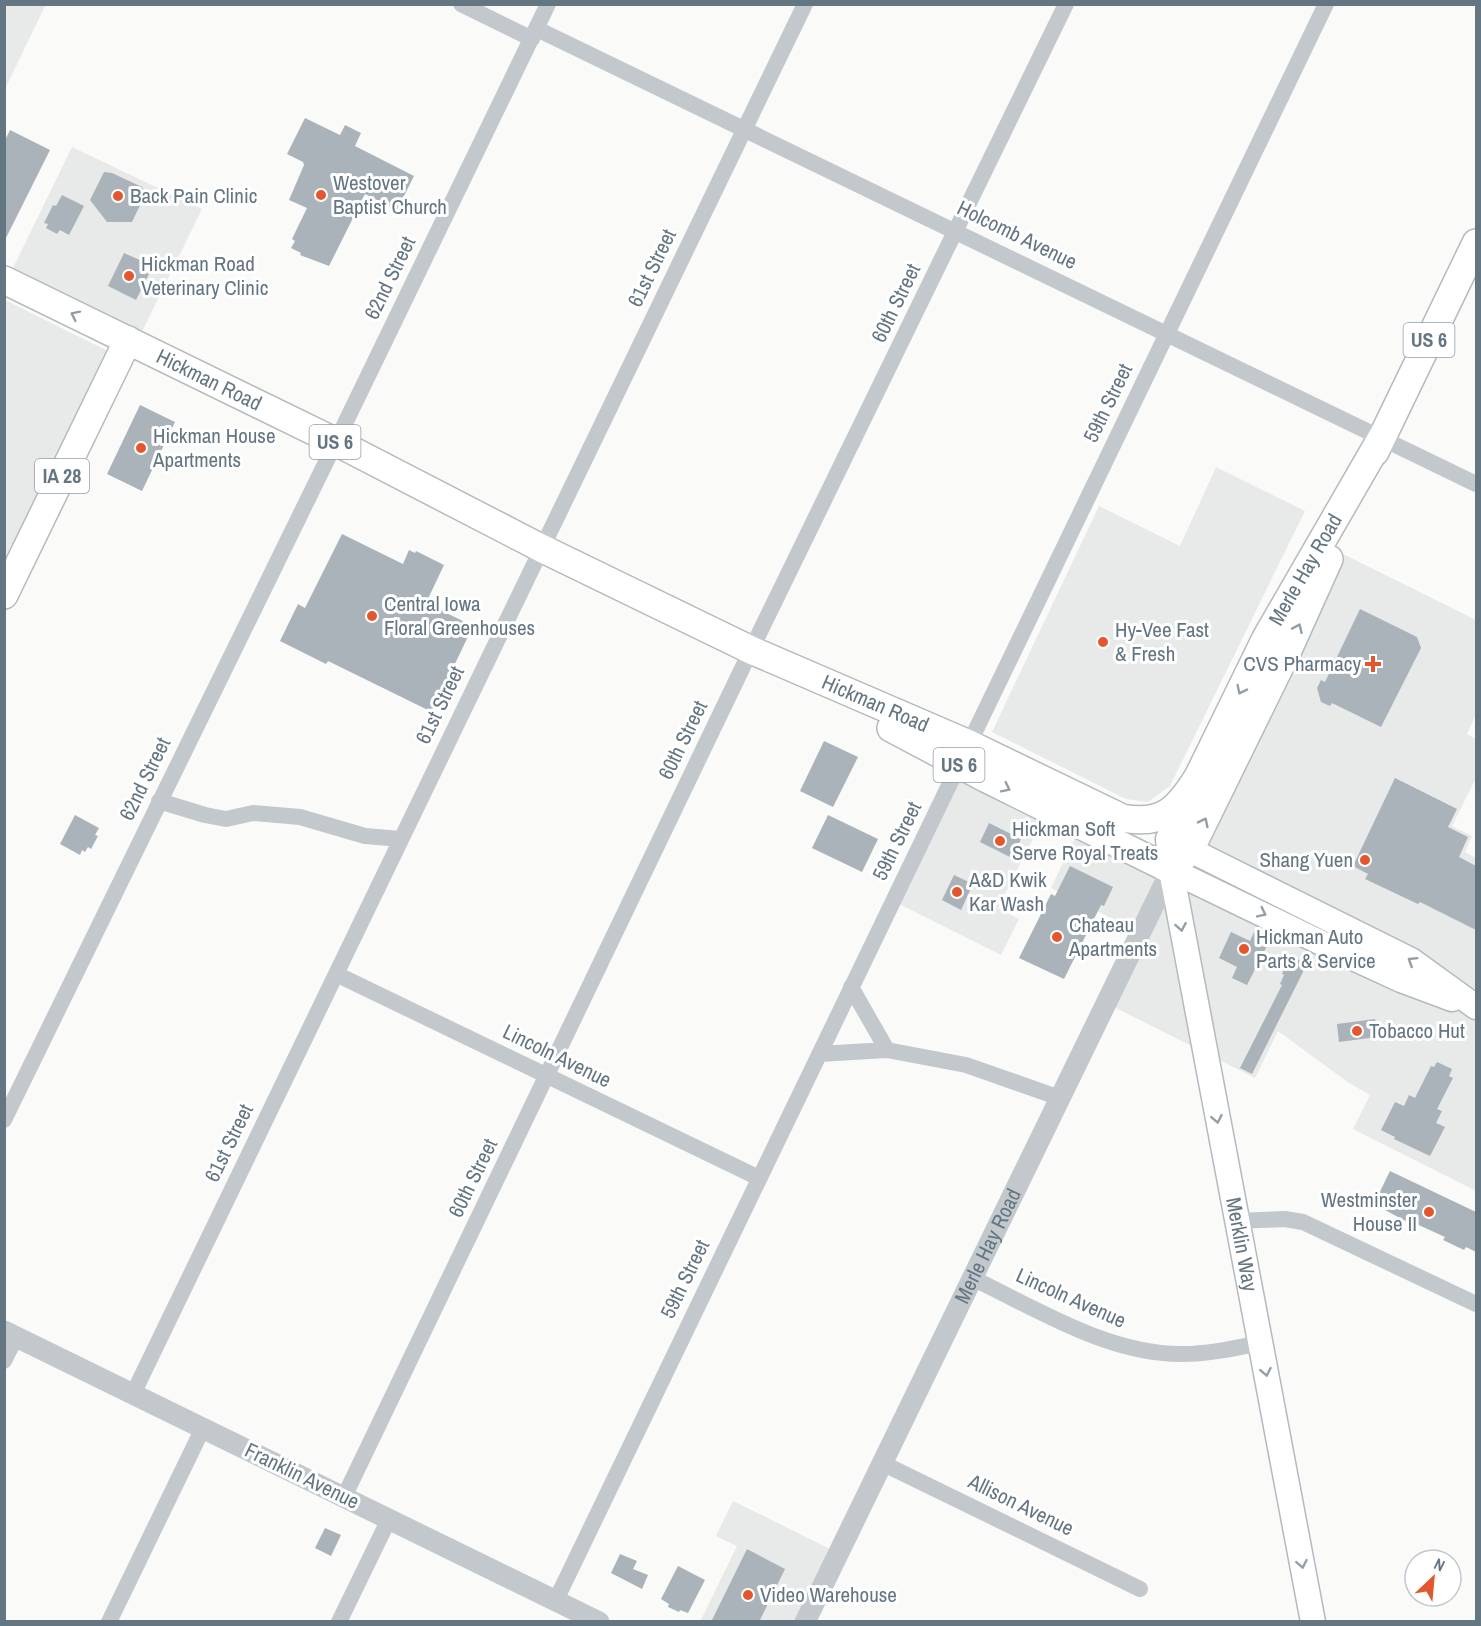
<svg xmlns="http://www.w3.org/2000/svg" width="1481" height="1626" font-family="'Archivo Narrow',sans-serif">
  <rect width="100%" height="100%" fill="#fafaf8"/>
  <path fill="#e8e9e9" d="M5,4L45,6L5,89L4,5Z
    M72,147L202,209L136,344L5,280L4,265L13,268Z
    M5,300L120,357L5,595Z
    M1216,467L1305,511L1170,786L1148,802L1126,799L992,732L1099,506L1180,546Z
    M1333,549L1476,620V714L1467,734L1476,739V778L1452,826L1472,836L1465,852L1476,858V1191L1353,1129L1370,1095L1349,1083L1278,1031L1255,1078L1106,1003L1141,933L1051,888L1081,825L1474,1006L1190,850Z
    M959,765L1048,809L998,908L1019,919L1001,955L893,901Z
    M733,1501L838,1553L804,1621L700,1622L737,1546L716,1536Z"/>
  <path fill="#aab3b9" d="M305,118L340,135L345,125L361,133L355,146L414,176L397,210L365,194L329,266L300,255L301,253L291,248L295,241L292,239L307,208L289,200L304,165L303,162L287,154Z
    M10,130L50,150L4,242V142Z
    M104,172L112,173L142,187L146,193L132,222H107L90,200Z
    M62,195L84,206L69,235L60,230L57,234L46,228L48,224L44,223L53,205L56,206Z
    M124,253L142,261L145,257L155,262L136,300L108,286Z
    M140,405L175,422L142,491L107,474Z
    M342,534L403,564L409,550L415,553L416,551L444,565L426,603L473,626L432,712L328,661L326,664L280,641L298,604L305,608Z
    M1360,609L1417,637L1421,648L1381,727L1332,703L1330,706L1321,702L1317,688L1321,680L1325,682Z
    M824,741L858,757L833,807L800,791Z
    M1395,778L1457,809L1448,827L1468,837L1459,857L1476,866V930L1420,902L1418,904L1365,879L1368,874L1353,866Z
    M75,815L99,828L95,835L98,836L91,849L88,847L85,852L82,850L80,855L60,844Z
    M828,815L878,839L862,872L812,848Z
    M989,823L1021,839L1012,858L980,842Z
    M1070,866L1113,887L1104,906L1101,905L1064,979L1019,958L1051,894L1055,896Z
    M954,875L973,884L961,910L942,900Z
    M1255,930L1271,938L1247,985L1232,978L1237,967L1219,958L1231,932L1250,941Z
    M1293,957L1307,964L1252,1074L1240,1068L1282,985L1280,984L1284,975L1282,974L1287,963L1290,964Z
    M1375,1019L1377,1037L1339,1042L1337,1024Z
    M1437,1062L1452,1069L1449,1076L1453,1078L1437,1109L1442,1111L1436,1123L1445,1127L1430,1156L1394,1139L1395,1137L1381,1130L1395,1102L1404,1106L1409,1095L1415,1098L1431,1066L1434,1067Z
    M1390,1171L1476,1212V1252L1466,1247L1464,1250L1443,1240L1445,1237L1412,1222L1411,1224L1374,1204Z
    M325,1528L341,1535L331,1556L315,1548Z
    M747,1549L785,1569L759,1622H711Z
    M620,1554L637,1561L633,1569L648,1575L642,1589L611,1573Z
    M678,1566L705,1580L688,1613L680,1610L679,1612L668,1607L669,1604L661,1599Z"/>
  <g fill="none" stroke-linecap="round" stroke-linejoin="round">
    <g stroke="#b3babf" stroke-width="27">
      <g id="secondary">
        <path id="s2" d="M1189,796L1168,839L1171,870L1313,1622"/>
        <path d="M1174,842L1411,960L1476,1007"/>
        <path d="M1171,870L1340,952L1401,980L1452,999"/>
      </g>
    </g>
    <g stroke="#b5babe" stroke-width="30">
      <g id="primary">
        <path id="s3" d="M4,280L336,442L541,548L751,650L969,744L1122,818C1163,826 1178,809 1198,777L1266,638L1382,437"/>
        <path d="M1375,452L1476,243"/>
        <path d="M4,595L128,340"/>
        <path d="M891,728L987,779L1171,870L1190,850L1288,650L1329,559"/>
      </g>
    </g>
    <path stroke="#c3c8cc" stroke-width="16" d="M461,4L532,39
      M537,29L1476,484
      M336,442L548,4
      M159,801L205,815L226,819L253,813L300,817L365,836L401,839
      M336,974L759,1178
      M851,987L887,1050
      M819,1054L887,1050L966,1065L1060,1098
      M4,1120L328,458
      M1237,1221L1285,1219L1303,1222L1476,1304
      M972,1278C1037,1309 1109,1355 1183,1354C1209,1354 1235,1348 1260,1343
      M4,1361L16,1337
      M133,1394L805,4
      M882,1463L1140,1589
      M344,1497L751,650L1066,4
      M556,1600L1326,4
      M109,1622L203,1428
      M339,1622L389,1519"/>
    <g stroke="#c3c8cc" stroke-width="21">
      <path d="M4,1331L599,1622"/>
      <path id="s1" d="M805,1622L1171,870"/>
    </g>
    <use href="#secondary" stroke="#fff" stroke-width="24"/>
    <use href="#primary" stroke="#fff" stroke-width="27"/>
  </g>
  <defs><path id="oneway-chevron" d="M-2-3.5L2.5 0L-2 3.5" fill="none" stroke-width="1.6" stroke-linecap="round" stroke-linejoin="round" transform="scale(1.5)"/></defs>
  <g stroke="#939fa8">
    <use href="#oneway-chevron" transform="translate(75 315) rotate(-154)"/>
    <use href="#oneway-chevron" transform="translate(1298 628) rotate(-66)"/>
    <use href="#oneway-chevron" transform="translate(1241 690) rotate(116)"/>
    <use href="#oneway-chevron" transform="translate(1006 788) rotate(26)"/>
    <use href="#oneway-chevron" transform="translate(1204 822) rotate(-64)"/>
    <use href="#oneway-chevron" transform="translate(1262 913) rotate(26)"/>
    <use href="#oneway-chevron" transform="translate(1181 927) rotate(80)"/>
    <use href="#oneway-chevron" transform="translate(1412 961) rotate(-148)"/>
    <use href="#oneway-chevron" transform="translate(1217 1119) rotate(79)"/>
    <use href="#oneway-chevron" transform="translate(1266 1372) rotate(79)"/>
    <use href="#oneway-chevron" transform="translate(1302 1564) rotate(79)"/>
  </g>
  <g fill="#e4572e" stroke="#fff" stroke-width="2">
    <circle cx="321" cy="195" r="6"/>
    <circle cx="118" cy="196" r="6"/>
    <circle cx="129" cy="276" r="6"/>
    <circle cx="141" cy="448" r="6"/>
    <circle cx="372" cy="616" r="6"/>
    <circle cx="1103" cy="642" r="6"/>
    <path d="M1370 655h6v6h6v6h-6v6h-6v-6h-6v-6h6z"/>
    <circle cx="1000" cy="841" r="6"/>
    <circle cx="1365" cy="860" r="6"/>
    <circle cx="957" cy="892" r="6"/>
    <circle cx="1057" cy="937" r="6"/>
    <circle cx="1244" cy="949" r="6"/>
    <circle cx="1357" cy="1031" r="6"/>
    <circle cx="1429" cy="1212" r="6"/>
    <circle cx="748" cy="1595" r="6"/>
  </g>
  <g text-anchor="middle" stroke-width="6" stroke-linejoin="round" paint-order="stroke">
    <g fill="#fff" stroke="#939fa8" stroke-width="1.5">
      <rect x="1403.5" y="323" width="51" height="34" rx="4.5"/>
      <rect x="309.5" y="425" width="51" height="34" rx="4.5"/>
      <rect x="35" y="459" width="54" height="34" rx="4.5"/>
      <rect x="933.5" y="748" width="51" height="34" rx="4.5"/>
    </g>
    <g font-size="20" font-weight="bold" fill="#657683">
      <text x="1429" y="347">US 6</text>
      <text x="335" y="449">US 6</text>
      <text x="62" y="483">IA 28</text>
      <text x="959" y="772">US 6</text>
    </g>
    <g font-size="21" fill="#657683" stroke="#fff" text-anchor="start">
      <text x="333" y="190">Westover<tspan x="333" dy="24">Baptist Church</tspan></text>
      <text x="130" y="203">Back Pain Clinic</text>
      <text x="141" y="271">Hickman Road<tspan x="141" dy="24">Veterinary Clinic</tspan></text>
      <text x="153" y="443">Hickman House<tspan x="153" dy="24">Apartments</tspan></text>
      <text x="384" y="611">Central Iowa<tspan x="384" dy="24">Floral Greenhouses</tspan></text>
      <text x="1115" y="637">Hy-Vee Fast<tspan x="1115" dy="24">&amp; Fresh</tspan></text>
      <text x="1361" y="671" text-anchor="end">CVS Pharmacy</text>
      <text x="1012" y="836">Hickman Soft<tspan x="1012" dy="24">Serve Royal Treats</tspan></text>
      <text x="1353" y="867" text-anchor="end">Shang Yuen</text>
      <text x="969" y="887">A&amp;D Kwik<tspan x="969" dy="24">Kar Wash</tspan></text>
      <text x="1069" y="932">Chateau<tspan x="1069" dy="24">Apartments</tspan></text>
      <text x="1256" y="944">Hickman Auto<tspan x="1256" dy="24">Parts &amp; Service</tspan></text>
      <text x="1369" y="1038">Tobacco Hut</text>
      <text x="1417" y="1207" text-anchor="end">Westminster<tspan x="1417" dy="24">House II</tspan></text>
      <text x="760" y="1602">Video Warehouse</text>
    </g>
    <g font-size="21" fill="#657683" stroke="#fff">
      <text transform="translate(1017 235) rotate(26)" y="7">Holcomb Avenue</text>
      <text transform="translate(652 268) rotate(-64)" y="7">61st Street</text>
      <text transform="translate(390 278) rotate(-64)" y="7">62nd Street</text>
      <text transform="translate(896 303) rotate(-64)" y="7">60th Street</text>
      <text dy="7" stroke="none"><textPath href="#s3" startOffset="228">Hickman Road</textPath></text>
      <text transform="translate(1108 403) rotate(-64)" y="7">59th Street</text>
      <text dy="7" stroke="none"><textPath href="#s3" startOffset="1569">Merle Hay Road</textPath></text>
      <text dy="7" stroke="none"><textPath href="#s3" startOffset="969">Hickman Road</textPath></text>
      <text transform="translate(440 705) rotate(-64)" y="7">61st Street</text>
      <text transform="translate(683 740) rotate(-64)" y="7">60th Street</text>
      <text transform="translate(145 779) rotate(-64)" y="7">62nd Street</text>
      <text transform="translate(897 841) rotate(-64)" y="7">59th Street</text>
      <text transform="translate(557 1056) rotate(26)" y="7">Lincoln Avenue</text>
      <text transform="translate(229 1143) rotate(-64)" y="7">61st Street</text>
      <text transform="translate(473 1178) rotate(-64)" y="7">60th Street</text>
      <text dy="7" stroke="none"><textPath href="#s1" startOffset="418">Merle Hay Road</textPath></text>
      <text dy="7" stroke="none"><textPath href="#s2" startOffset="460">Merklin Way</textPath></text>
      <text transform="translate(685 1279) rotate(-64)" y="7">59th Street</text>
      <text transform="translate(1071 1298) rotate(24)" y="7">Lincoln Avenue</text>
      <text transform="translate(302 1476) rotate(26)" y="7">Franklin Avenue</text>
      <text transform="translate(1021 1505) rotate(26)" y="7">Allison Avenue</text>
    </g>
  </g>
  <rect width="1481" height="1626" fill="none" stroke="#657683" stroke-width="12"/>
  <g transform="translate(1433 1578) rotate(26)"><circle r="28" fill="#ffffff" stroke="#c1c8cd" stroke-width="1.5"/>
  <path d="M0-4.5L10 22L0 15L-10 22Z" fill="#e4572e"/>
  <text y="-9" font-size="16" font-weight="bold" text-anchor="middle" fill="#657683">N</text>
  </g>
</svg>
